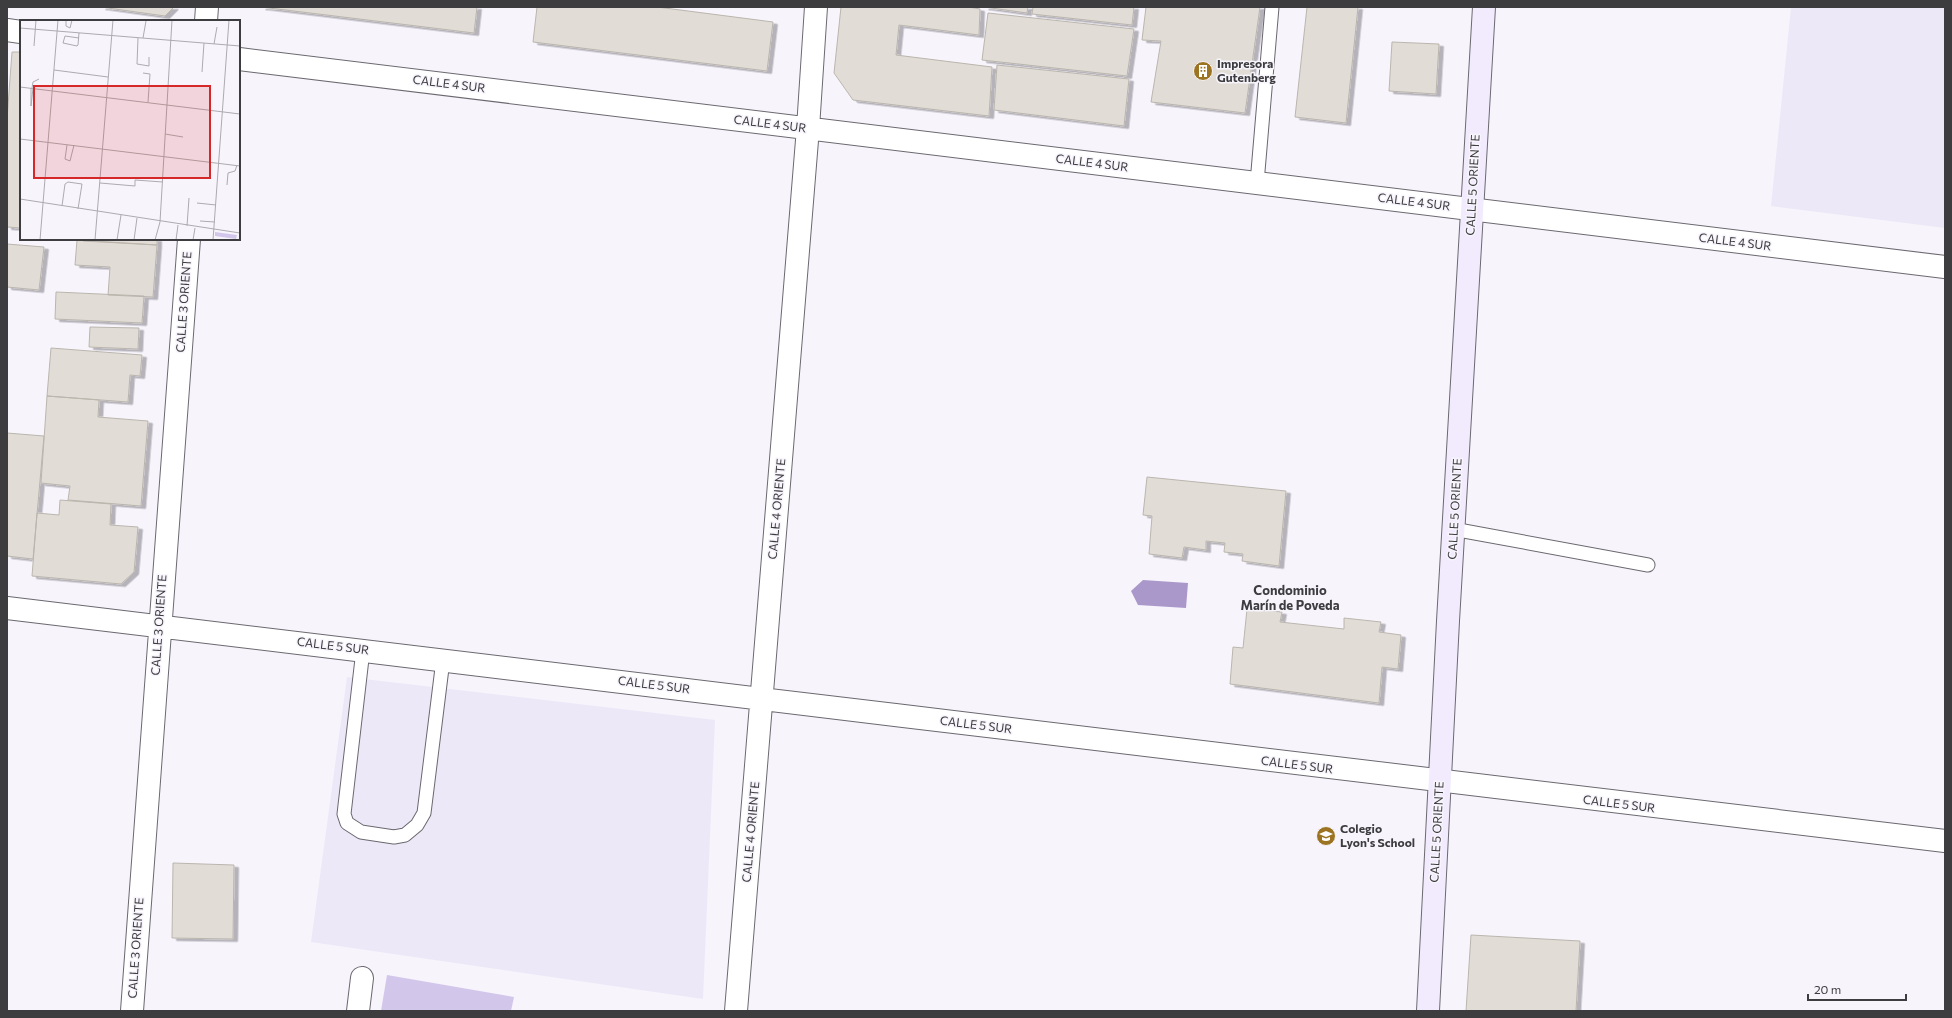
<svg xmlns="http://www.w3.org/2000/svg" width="1952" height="1018" font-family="Commissioner,sans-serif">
  <defs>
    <filter id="shadow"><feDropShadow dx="4.5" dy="2.5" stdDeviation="0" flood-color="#0004"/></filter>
  </defs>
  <rect width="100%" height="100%" fill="#f7f4fc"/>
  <path fill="#ede8f7" d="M1791,7H1945V228L1771,206Z
    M347,677L715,720L703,999L311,942Z"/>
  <path fill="#d3c6eb" d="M387,975L514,997L511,1011H381Z"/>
  <path fill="#aa98ca" d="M1143,580L1188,583L1186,608L1138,605L1131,591Z"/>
  <path fill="#e1dcd5" stroke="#bab6ae" filter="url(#shadow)" d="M101,7H174L165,16Z
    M261,7H477L474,33Z
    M537,7H657L773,22L767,71L533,42Z
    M841,7H969L980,9L979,35L899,25L896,55L992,67L989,116L853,100L834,73Z
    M984,7H1028L1027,13Z
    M1033,7H1134L1132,25L1032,14Z
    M1146,7H1260L1245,113L1151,102L1161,41L1142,40Z
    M1307,7H1358L1346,123L1295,117Z
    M988,13L1134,29L1127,76L982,60Z
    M1392,42L1439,44L1436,94L1389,91Z
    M12,52H21V228L7,227V119Z
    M997,65L1129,79L1124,126L994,110Z
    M83,239H157V245L83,241Z
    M77,240L157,245L153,297L108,295L110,267L75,265Z
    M7,244L44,247L39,290L7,287Z
    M56,292L144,296L142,323L55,319Z
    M90,327L139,328L138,349L89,347Z
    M51,348L142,355L140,376L130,375L128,402L47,396Z
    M47,396L99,400L98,417L148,421L141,506L68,500L70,486L41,483Z
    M7,433L44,436L33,559L7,556Z
    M1147,477L1286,491L1279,566L1242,561L1243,554L1224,552L1225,543L1206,541V550L1184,547L1182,558L1149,554L1152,516L1143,515Z
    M60,500L111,504L110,525L138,527L134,572L121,584L32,576L37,513L59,515Z
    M1247,609L1282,612L1280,622L1344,629V618L1381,622L1379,632L1401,635L1398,669L1382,667L1379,703L1230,684L1233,647L1243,648Z
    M173,863L234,865L233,939L172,938Z
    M1471,935L1580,941L1576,1011H1466Z"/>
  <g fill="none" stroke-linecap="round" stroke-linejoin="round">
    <g stroke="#6b686f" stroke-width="15">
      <path id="lane" d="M1257,183L1272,7
        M1453,529L1648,565
        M363,650L344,814L347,823L361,832L394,837L405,835L417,825L424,813L443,660"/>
    </g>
    <g stroke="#6b686f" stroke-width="24">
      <path id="street" d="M206,21L207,7
        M7,30L21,32
        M239,59L1945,267
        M7,608C653,684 1299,766 1945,841
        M132,1011L189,239
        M358,1011L362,978
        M736,1011L808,128L816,7"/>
    </g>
    <g stroke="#6b686f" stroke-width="24">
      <path id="secondary" d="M1428,1011L1448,621L1484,7"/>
    </g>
    <use href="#lane" stroke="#fff" stroke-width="13"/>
    <use href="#street" stroke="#fff" stroke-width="22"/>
    <use href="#secondary" stroke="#f2ebfe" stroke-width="22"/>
  </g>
  <defs>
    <g id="building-disc" transform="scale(1)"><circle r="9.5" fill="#9c7421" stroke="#f7f4fc"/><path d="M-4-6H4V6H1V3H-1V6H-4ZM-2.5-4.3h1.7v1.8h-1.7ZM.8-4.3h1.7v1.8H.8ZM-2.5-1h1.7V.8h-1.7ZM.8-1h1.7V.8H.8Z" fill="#fff"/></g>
    <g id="school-disc" transform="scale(1)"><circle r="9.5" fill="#9c7421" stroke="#f7f4fc"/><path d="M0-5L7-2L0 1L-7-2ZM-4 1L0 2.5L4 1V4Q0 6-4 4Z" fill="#fff"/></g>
  </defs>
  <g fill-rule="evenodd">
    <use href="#building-disc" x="1203" y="71"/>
    <use href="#school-disc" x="1326" y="836"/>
  </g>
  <g text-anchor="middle" stroke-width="3" stroke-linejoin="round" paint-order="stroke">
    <g font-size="12" font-weight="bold" fill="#3d3c3f" stroke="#f7f4fc" text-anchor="start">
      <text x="1217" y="68">Impresora<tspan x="1217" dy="14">Gutenberg</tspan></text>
      <text x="1340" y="833">Colegio<tspan x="1340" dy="14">Lyon's School</tspan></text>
    </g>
    <g font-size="12" fill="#3d3c3f" stroke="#f7f4fc">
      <text transform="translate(449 84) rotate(7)" y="4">CALLE 4 SUR</text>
      <text transform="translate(770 124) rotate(7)" y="4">CALLE 4 SUR</text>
      <text transform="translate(1092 163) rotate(7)" y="4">CALLE 4 SUR</text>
      <text transform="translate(1473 185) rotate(-87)" y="4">CALLE 5 ORIENTE</text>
      <text transform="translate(1414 202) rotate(7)" y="4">CALLE 4 SUR</text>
      <text transform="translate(1735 242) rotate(7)" y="4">CALLE 4 SUR</text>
      <text transform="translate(184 302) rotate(-86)" y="4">CALLE 3 ORIENTE</text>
      <text transform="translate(777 509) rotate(-85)" y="4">CALLE 4 ORIENTE</text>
      <text transform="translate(1455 509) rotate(-87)" y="4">CALLE 5 ORIENTE</text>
      <text transform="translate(159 625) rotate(-86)" y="4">CALLE 3 ORIENTE</text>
      <text transform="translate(333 646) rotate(7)" y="4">CALLE 5 SUR</text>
      <text transform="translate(654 685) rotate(7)" y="4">CALLE 5 SUR</text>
      <text transform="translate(976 725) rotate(7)" y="4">CALLE 5 SUR</text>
      <text transform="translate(1297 765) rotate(7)" y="4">CALLE 5 SUR</text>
      <text transform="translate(1619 804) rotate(7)" y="4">CALLE 5 SUR</text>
      <text transform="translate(751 832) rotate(-85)" y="4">CALLE 4 ORIENTE</text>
      <text transform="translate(1437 832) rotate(-87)" y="4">CALLE 5 ORIENTE</text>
      <text transform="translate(136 948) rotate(-86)" y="4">CALLE 3 ORIENTE</text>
    </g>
    <g font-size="13" font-weight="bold" fill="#3d3c3f" stroke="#f7f4fc">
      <text x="1290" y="595">Condominio<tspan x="1290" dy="15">Marín de Poveda</tspan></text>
    </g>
  </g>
  <g transform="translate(20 20)">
    <rect width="220" height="220" fill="#f7f4fc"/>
    <path d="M195,212L217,215L216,219L195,216Z" fill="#d3c6eb"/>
    <path fill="none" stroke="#adaab0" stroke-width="1" d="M46,0V6L50,8L52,0M0,8L220,26M59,18L45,16L43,23L57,26L58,25L59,13M118,18L117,44L129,46V37M123,18L126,1M194,24L197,7M14,26L16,0M34,50L88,57M182,52L184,23M123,53L130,54L128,82M0,67L220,94M11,68V86L13,68M12,68L13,62L19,59M145,114L163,117M0,119L220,146M47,125L45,139L50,141L54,125M80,163L115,166V160L143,162M207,165L208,153L215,151L217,145M0,179L220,213M177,183L196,185M42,186L45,164L48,162L62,164L58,189M180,201L195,202M167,206L169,178M20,220L38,0M75,220L93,0M97,220L101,195M114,220L117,198M135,220L140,202L152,0M156,220L158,205M173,220L175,208M193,220L209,0"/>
    <path fill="#d62828" fill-opacity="0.15" stroke="#d62828" stroke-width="2" d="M14,66H190V158H14Z"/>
    <rect width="220" height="220" fill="none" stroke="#3d3c3f" stroke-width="2"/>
  </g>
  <rect width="1952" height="1018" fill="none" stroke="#3d3c3f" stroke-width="16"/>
  <path d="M1808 994v6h98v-6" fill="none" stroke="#3d3c3f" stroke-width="2"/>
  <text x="1814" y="994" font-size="12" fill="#3d3c3f" stroke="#f7f4fc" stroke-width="3" paint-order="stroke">20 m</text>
</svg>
